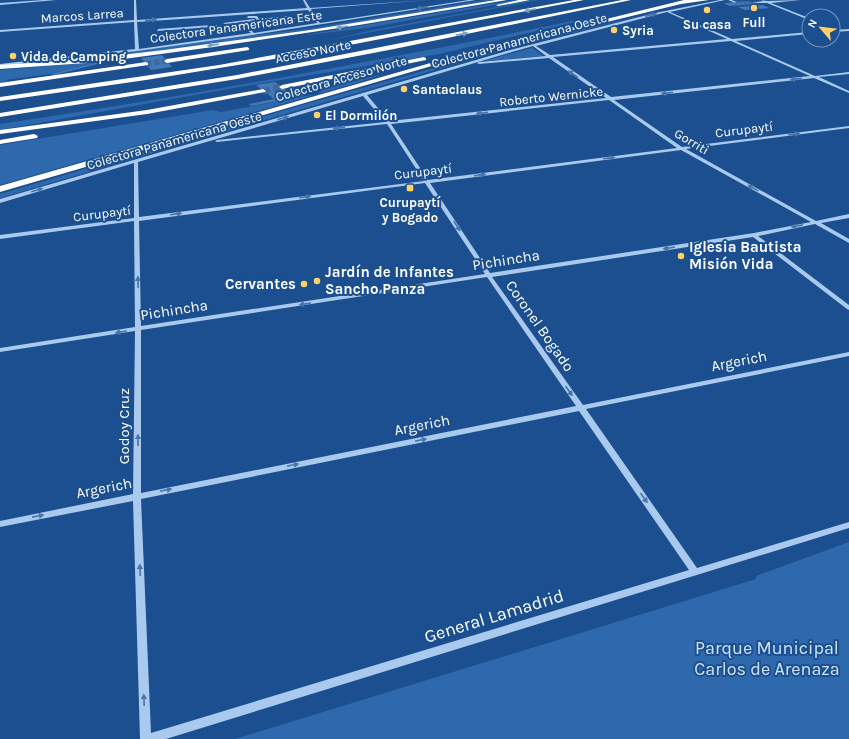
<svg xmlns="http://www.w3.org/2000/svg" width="849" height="739" font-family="Karla,sans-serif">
  <rect width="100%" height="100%" fill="#1b4f8f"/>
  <path fill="#2e69ad" d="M485,0H494C351,23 207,48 63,61L62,60L312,28Z
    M515,0H523L366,28L299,36Z
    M534,0H539L325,41L373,30Z
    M648,14L496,52L0,198V194C215,131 430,64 648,14Z
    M582,19L584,20L439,54L245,86L0,130V124C195,95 389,59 582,19Z
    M532,48L543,56L486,61L487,60Z
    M99,62L51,74L5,80L10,81L0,83V70Z
    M385,74L353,84L0,185V145L213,110L221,112L317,94L327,87Z
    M849,542V739H235L756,579V576Z"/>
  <path fill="#4478b7" d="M748,1L754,4L729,6L724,3Z
    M762,5L770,8L745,10L738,7Z
    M162,55L172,67L151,70L141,58Z
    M99,62L102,63L54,75L51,74Z
    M275,82L293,95L302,94L304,96L251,106L249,104L274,99L256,85Z"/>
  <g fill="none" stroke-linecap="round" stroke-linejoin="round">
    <path stroke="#3d69a0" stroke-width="3" stroke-dasharray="3 1.5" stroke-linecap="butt" d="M735,2L752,3"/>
    <path stroke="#3d69a0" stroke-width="5.5" stroke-dasharray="5.5 2.5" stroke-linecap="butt" d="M146,64L167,61"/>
    <path stroke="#3d69a0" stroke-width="7" stroke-dasharray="7 3.5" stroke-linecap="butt" d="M263,91L282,87"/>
    <path fill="#a9c9ee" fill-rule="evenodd" d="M43,0H56L0,5V3Z
      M134,0H136L137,20L307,8L303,0H305L310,8L429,0L311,9L320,23L469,0H476L253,35L137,51L0,66V64L135,49L134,22L0,32V30L134,20ZM308,10L317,23L254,33L250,29L259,24L296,19L290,16L259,19L257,16H248L247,18H255L258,21L291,18L258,22L247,28L212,25L158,29L157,31L212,27L247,30L251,33L139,49L137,22Z
      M720,0H725L670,12L732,39L809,32V34L736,41L815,76L849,72V74L819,77L849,91V93L814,78L614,100L682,147L849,126V128L686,149L816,221L849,214V218L821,223L849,239V243L815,224L758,236L849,305V310L847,309L753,237L492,277L583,405L849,352V356L586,409L697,568L849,522V528L166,739H140L133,501L0,527V521L133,494L135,331L0,352V348L135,327L134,221L0,239V235L134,218V163L0,203V199L510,50L655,13ZM667,12L727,39L550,55L536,46ZM731,41L810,76L611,97L553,57ZM533,46L546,56L479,62L477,63L479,64L549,58L606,98L389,121L367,95L512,52ZM363,96L385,122L217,140L215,141L217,142L387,124L424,181L139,217L138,162ZM609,100L677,148L428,180L391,124ZM681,150L811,222L754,233L490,273L430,183ZM425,183L485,274L141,326L139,221ZM487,277L576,406L141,493V330ZM579,411L689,570L151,733L141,499Z
      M728,0H732L736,2L735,3Z
      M761,0L767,1L801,0L771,3L809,18V20L767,3H751L763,1Z
      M254,19L255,21L225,24L223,23Z
      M849,29V31L833,32V30Z"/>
    <path fill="#fff" fill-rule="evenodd" d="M496,0H507L359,25L213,47L101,62L0,69V65L86,59L164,50L310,30Z
      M519,0H530L498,6L496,5Z
      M574,0H584L292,56L146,80L0,101V97L219,65Z
      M622,0H631L394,49L237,79L0,117V113L237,75Z
      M684,0H709L681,4L459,58L0,192V186L455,56Z
      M247,47L249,48V50L167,63L164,61L167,59Z
      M424,57L426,58V60L282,89L279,87L282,85Z
      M146,62L148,63V65L0,87V83Z
      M263,89L266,91L265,92L147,114L0,134V130L147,110Z
      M34,134L38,136L37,138L0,144V140Z"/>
  </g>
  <defs><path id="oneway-solid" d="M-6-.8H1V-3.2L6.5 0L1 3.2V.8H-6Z"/></defs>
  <g fill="#4674ac">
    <use href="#oneway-solid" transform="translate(422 8) rotate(171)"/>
    <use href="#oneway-solid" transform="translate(651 15) rotate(-14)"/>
    <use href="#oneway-solid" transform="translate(151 20) rotate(-4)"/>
    <use href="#oneway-solid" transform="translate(573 74) rotate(-146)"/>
    <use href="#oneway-solid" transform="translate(796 79) rotate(174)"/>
    <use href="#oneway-solid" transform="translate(667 93) rotate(174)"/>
    <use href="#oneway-solid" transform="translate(482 113) rotate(174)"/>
    <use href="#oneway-solid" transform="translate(283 118) rotate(-17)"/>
    <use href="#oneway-solid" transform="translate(339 128) rotate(174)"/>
    <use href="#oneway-solid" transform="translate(794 134) rotate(-7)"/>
    <use href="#oneway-solid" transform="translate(609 158) rotate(-7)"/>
    <use href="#oneway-solid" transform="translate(480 175) rotate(-7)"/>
    <use href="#oneway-solid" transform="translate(753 188) rotate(-151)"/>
    <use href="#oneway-solid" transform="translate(37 190) rotate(-16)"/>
    <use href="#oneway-solid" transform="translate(305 197) rotate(-7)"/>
    <use href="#oneway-solid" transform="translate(176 214) rotate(-7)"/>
    <use href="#oneway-solid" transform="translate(457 226) rotate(57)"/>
    <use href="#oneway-solid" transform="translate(797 226) rotate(169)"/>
    <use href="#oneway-solid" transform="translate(669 248) rotate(171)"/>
    <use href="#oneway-solid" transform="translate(138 282) rotate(-91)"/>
    <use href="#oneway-solid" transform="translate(305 304) rotate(171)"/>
    <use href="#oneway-solid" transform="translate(121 332) rotate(171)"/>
    <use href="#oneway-solid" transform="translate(569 391) rotate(55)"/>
    <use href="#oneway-solid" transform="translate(138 440) rotate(-90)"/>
    <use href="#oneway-solid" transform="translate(421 440) rotate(-11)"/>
    <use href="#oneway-solid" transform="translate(293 465) rotate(-11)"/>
    <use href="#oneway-solid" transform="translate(166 490) rotate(-11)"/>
    <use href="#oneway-solid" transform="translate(644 498) rotate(55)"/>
    <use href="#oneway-solid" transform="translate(38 516) rotate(-11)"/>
    <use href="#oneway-solid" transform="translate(140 570) rotate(-92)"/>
    <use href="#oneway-solid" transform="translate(144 700) rotate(-92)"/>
  </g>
  <g fill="#829ec1">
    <use href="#oneway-solid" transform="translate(530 10) rotate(169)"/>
    <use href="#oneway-solid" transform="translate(342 27) rotate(171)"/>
    <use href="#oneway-solid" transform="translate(462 34) rotate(-11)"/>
    <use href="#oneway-solid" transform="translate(213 45) rotate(172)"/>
  </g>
  <g fill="#ffd166" stroke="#1b4f8f" stroke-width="1.5">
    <circle cx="754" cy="8" r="4"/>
    <circle cx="707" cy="10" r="4"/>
    <circle cx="614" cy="30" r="4"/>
    <circle cx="13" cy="56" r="4"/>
    <circle cx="404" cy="89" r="4"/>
    <circle cx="317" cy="115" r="4"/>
    <rect x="406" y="184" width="8" height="8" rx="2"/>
    <circle cx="681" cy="256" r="4"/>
    <circle cx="317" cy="281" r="4"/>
    <circle cx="304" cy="284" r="4"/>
  </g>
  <g text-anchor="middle" stroke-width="4" stroke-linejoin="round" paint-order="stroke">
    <g font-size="13" fill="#fff" stroke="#1b4f8f">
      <text transform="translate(82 15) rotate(-4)" y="5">Marcos Larrea</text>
      <text transform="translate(236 26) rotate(-8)" y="5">Colectora Panamericana Este</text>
      <text transform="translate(519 40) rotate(-15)" y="5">Colectora Panamericana Oeste</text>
      <text transform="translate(313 51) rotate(-11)" y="5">Acceso Norte</text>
      <text transform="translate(341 78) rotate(-16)" y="5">Colectora Acceso Norte</text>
      <text transform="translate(551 96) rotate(-6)" y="5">Roberto Wernicke</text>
      <text transform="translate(744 129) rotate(-7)" y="5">Curupaytí</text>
      <text transform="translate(174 140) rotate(-16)" y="5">Colectora Panamericana Oeste</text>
      <text transform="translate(692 141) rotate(31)" y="5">Gorriti</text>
      <text transform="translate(423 171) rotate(-7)" y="5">Curupaytí</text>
      <text transform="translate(102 213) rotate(-7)" y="5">Curupaytí</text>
    </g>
    <g font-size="13" font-weight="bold" fill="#fff" stroke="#1b4f8f" text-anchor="start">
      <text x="754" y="27" text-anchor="middle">Full</text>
      <text x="707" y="29" text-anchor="middle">Su casa</text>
      <text x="622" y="35">Syria</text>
      <text x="21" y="61">Vida de Camping</text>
      <text x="412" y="94">Santaclaus</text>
      <text x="325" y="120">El Dormilón</text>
      <text x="410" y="207" text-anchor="middle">Curupaytí<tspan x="410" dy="15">y Bogado</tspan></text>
    </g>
    <g font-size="15" font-weight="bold" fill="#fff" stroke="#1b4f8f" text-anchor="start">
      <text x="689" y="252">Iglesia Bautista<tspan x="689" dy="17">Misión Vida</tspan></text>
      <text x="325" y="277">Jardín de Infantes<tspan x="325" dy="17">Sancho Panza</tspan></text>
      <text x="296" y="289" text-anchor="end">Cervantes</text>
    </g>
    <g font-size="15" fill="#fff" stroke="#1b4f8f">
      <text transform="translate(506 260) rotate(-9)" y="5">Pichincha</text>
      <text transform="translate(174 310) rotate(-9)" y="5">Pichincha</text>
      <text transform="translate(540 326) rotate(55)" y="5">Coronel Bogado</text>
      <text transform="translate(739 361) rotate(-11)" y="5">Argerich</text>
      <text transform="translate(422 425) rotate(-11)" y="5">Argerich</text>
      <text transform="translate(124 426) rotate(-90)" y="5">Godoy Cruz</text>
      <text transform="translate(104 488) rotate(-11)" y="5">Argerich</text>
    </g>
    <g font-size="18" fill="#fff" stroke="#1b4f8f">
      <text transform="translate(494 616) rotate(-17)" y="6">General Lamadrid</text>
    </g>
    <g font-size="18" fill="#cfe3fa" stroke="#1b4f8f">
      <text x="767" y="654">Parque Municipal<tspan x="767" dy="21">Carlos de Arenaza</tspan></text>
    </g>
  </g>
  <g transform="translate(821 28) rotate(298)"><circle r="19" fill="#1b4f8f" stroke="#7695bc"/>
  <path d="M0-3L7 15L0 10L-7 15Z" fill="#ffd166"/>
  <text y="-6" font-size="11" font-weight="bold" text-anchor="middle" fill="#ffffff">N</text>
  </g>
</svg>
